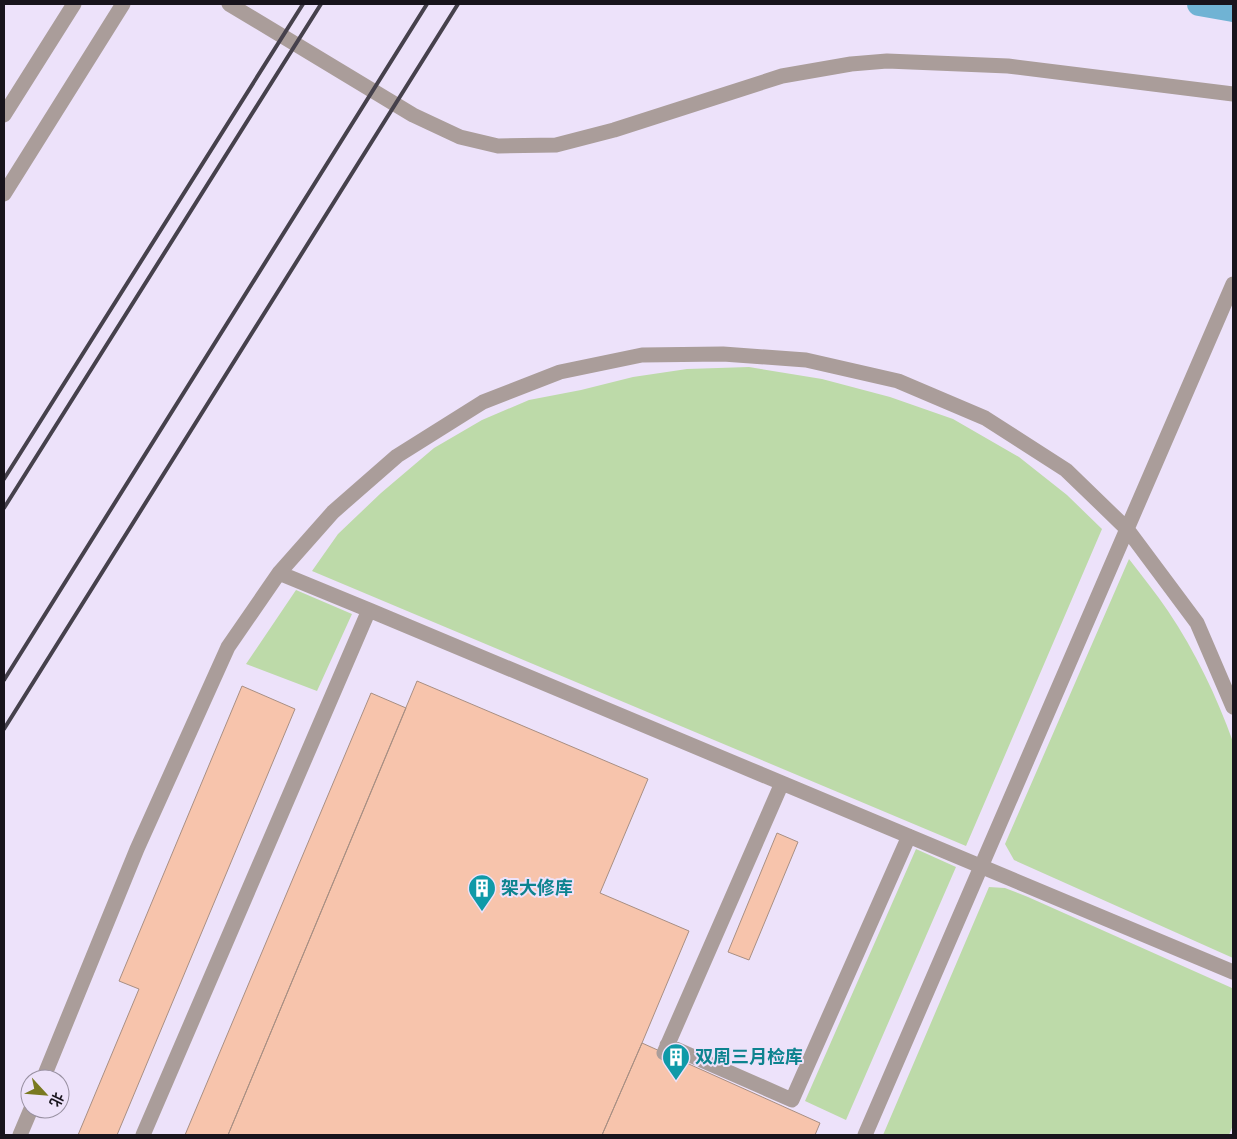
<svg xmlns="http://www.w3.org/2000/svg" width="1237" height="1139" font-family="Merriweather,'Noto Sans SC',serif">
  <rect width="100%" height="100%" fill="#ede2fa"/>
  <path fill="#bddaa9" d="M749,367L822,379L890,397L953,419L1019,457L1067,495L1102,529L966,846L312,571L338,534L381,493L434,448L482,420L529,400L581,390L633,377L687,369Z
    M1129,559C1142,576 1156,593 1168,611C1195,651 1217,697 1233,742V958L1014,860L1005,844Z
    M296,590L352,614L317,691L246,664Z
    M916,849L956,867L846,1120L805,1101Z
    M989,887L1005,888L1028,897L1232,988L1233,989V1125L1229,1135H883Z"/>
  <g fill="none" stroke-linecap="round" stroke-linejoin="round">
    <path stroke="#70b3d4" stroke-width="24" d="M1199,4L1233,10"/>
  </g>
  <path fill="#f7c4ac" stroke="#a88f83" d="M417,681L648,779L600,893L689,931L642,1043L602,1135H228Z
    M242,686L295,709L117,1135H78L139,989L119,981Z
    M371,693L406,708L228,1135H185Z
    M777,833L798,842L749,960L728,952Z
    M642,1043L820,1123L815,1135H602Z"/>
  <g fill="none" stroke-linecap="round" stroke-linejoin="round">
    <path stroke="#aa9d9a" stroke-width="15" d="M229,4L413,115L460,137L498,146L556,145L614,130L782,76L851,64L887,61L1008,66L1233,94
      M4,115L74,4
      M4,194L123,4
      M369,610L1233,972
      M667,1045L792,1100L909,836
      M664,1053L782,783
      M43,1079L137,849L228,647L279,573L333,512L397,456L483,402L560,372L642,355L723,354L806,360L898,381L985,418L1066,470L1127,529L1233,284
      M20,1135L31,1109
      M143,1135L369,610L279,573
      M865,1135L1127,529L1197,623L1233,707"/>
    <path stroke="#46414c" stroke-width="4" d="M4,479L303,4
      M4,508L321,4
      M4,680L427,4
      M4,729L458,4"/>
  </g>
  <defs>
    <g id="building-pin" transform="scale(1.4375)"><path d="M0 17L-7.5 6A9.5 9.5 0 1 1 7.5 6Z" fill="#0f9aa8" stroke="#ede2fa"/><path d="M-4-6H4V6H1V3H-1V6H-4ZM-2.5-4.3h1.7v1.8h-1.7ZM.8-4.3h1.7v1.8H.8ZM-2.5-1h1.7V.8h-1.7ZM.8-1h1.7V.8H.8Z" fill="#fff"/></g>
  </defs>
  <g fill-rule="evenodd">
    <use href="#building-pin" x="482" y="888"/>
    <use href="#building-pin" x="676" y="1057"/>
  </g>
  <g text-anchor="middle" stroke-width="4" stroke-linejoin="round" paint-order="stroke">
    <g font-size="18" font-weight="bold" fill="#0d838f" stroke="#ede2fa" text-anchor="start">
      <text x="501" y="894">架大修库</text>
      <text x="695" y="1063">双周三月检库</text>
    </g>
  </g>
  <rect width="1237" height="1139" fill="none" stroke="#18141c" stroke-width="10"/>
  <g transform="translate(45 1094) rotate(116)"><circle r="24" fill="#ede2fa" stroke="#9890a1"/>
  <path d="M0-4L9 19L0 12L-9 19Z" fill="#797920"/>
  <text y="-8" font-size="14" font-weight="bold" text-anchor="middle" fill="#18141c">北</text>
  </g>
</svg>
